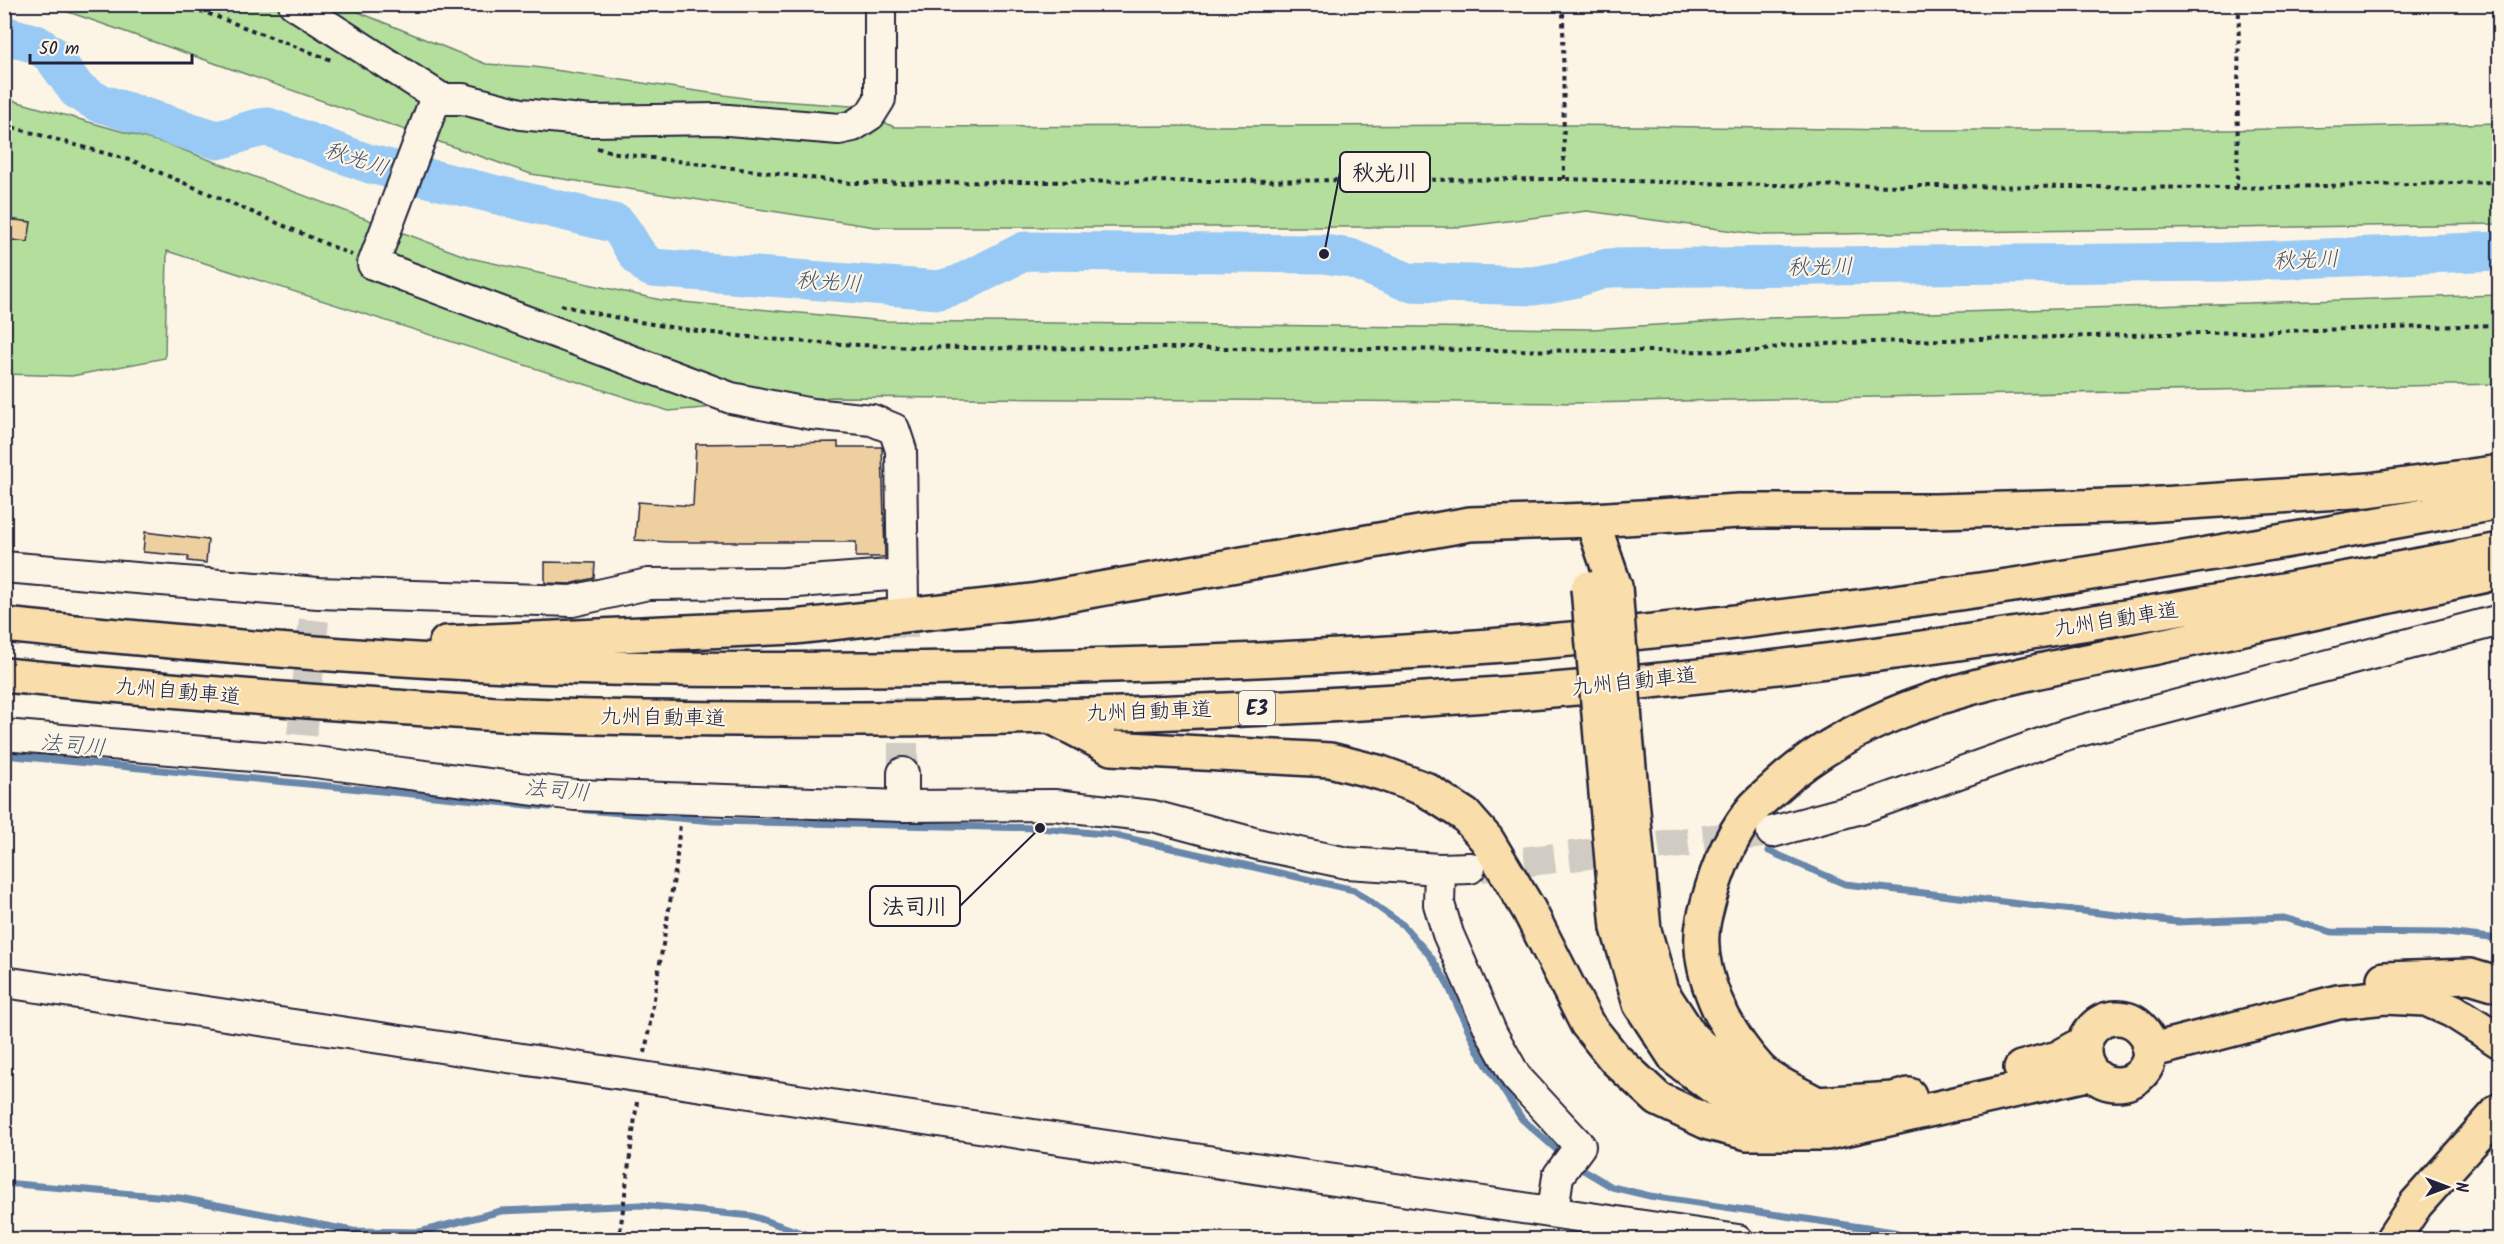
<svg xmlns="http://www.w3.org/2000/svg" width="2504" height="1244" font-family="Kalam,'Klee One',sans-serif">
  <rect width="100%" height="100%" fill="#fcf5e5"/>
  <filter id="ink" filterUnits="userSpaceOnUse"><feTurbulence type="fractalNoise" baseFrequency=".0167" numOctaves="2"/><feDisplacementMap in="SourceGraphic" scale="12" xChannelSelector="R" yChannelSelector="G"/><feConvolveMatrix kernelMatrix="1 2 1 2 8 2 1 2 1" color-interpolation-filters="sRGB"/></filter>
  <g filter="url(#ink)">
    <path fill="#b3de9c" stroke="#6a806c" stroke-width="1.5" d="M38,5H345L363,14L486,64L534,67L751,99L851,106L894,127L1572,125L1895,130H2232L2499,123V224L1763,235L1587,211L1460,227H875L531,174L60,9Z
      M4,98L170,145L470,258L661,300L885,321L1592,329L1768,318L2499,295V384L1587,403L833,397L669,411L167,251L165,358L72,376L5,374Z"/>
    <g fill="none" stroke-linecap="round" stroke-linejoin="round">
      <path stroke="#6987ab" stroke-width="7" d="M4,755L549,807
        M586,810L713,821L1040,828L1114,835L1354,890L1403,925L1431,957L1446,981L1479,1053L1522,1119L1564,1156
        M1769,851L1845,884L2178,922L2284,918L2332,932L2446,933L2500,939
        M1575,1165L1612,1187L1650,1196L1894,1232L1904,1240
        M4,1183L180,1198L353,1231L420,1232L501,1211L641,1205L752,1216L822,1240"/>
      <path stroke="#98caf5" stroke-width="39" d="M4,35L36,44L52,55L77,90L97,102L217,140C235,137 249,128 268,127L370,164L617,224C630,239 635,258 652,268L939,290L960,284L1025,251L1324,254L1350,258L1408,282L1534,286L1572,279L1608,268L2224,262L2500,251"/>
    </g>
    <path fill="#edcfa0" stroke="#22223b" stroke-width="1.5" d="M8,219L31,222L28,242L5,239Z
      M838,442V447H882L885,557H856V542H669L635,540L638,502L693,506L696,444Z
      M145,532L208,540L206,563L188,561V556L143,552Z
      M545,562L595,563L594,578L570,584L545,583Z"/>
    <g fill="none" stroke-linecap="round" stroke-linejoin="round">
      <path stroke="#d0cbc3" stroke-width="30" stroke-dasharray="30 15" stroke-linecap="butt" d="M302,735L314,620
        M903,773V602
        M1480,867L1772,832"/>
      <g stroke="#22223b" stroke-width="34">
        <path id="minor" d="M294,4L442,99
          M880,4V99L870,115L853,126L839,129L716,119L591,121L521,114L463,99H442L433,105L373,264L731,398L812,414L872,420L894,429L901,450L903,602
          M4,567L318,593L572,601L648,584L784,583L903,574
          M4,735L299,760L575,795L903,806L1054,805L1153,816L1261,845L1347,863L1440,869L1470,868
          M903,773V806
          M1772,832L1861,808L2068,734L2500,620
          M1440,869L1439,904L1448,934L1492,1034L1516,1077L1580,1146L1558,1176L1553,1211
          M4,982L1738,1240"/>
      </g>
      <g stroke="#22223b" stroke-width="38">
        <path id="major" d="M2392,1240L2416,1204L2500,1110"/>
      </g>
      <g stroke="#22223b" stroke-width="38">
        <path id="highway" d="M1592,520L1615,587
          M4,625C172,642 339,657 507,665C624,670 742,670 860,669C1078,668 1297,662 1514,644C1846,617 2173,563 2500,502
          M446,643L794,627L1032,601L1470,524L1592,520L1739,511H1936L2145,505L2369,490L2500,472
          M4,675C130,687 256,698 381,706C427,709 474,713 520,715C849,725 1186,717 1515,693C1846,668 2173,612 2500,550
          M1048,715L1111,748L1330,760L1381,773L1425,789L1465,815L1487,840L1529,910L1587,1024L1615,1059L1658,1099L1709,1123L1748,1133H1827L2092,1073
          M1626,735L1644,930L1661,991L1691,1037L1735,1078L1817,1104L1893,1099L1909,1095
          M1601,737L1618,928L1640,1004L1676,1059L1720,1092L1747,1106L1792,1115
          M2384,979L2470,976L2500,985
          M2084 1051a33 33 0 1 1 66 0a33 33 0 1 1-66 0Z
          M2149,1051L2338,1002L2385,997L2426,999L2453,1011L2500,1041
          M2021,1068L2058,1058L2085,1043
          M1817,1104C1800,1094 1771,1082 1759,1069C1725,1032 1693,969 1704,919C1713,880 1726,842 1751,811C1758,802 1768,795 1776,787C1878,692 2035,673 2166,645C2272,622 2377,599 2483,576"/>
      </g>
      <path stroke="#22223b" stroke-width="4" stroke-dasharray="4.5 4.5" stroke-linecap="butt" d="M183,4L331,60
        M1563,4L1564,179
        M4,125L133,161L352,255
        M597,148L621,154L851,183L1564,179L1766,185L2237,188L2500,182
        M2237,188L2239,4
        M561,305C758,355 972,348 1174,348C1370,348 1566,352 1761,351L1782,346L1872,342L2500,325
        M645,1053L676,866L680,823
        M619,1240L637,1102"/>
      <use href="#minor" stroke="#fcf5e5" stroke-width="30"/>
      <use href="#major" stroke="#f9deab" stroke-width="33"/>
      <use href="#highway" stroke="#f9deab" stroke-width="33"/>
      <g stroke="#22223b" stroke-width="38" stroke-linecap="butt">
        <path id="highway-bridge" d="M1615,587L1626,735
          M1588,588L1601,737"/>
      </g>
      <use href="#highway-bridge" stroke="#f9deab" stroke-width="33"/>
    </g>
  </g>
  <g text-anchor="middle" stroke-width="4.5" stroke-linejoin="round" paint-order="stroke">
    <rect fill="#fcf5e5" stroke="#63616e" stroke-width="1.5" x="1239" y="691" width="36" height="34" rx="4.5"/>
    <g font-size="20" font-weight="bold" fill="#22223b">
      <text x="1257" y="715">E3</text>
    </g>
    <g font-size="21" fill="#22223b" stroke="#fcf5e5">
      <text transform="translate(2116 619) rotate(-9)" y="7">九州自動車道</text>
      <text transform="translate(1634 681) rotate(-6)" y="7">九州自動車道</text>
      <text transform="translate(178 691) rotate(5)" y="7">九州自動車道</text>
      <text transform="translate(1149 711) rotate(-2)" y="7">九州自動車道</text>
      <text transform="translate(663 717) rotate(1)" y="7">九州自動車道</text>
    </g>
    <g font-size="22" font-style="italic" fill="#455473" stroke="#fcf5e5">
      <text transform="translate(357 158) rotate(18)" y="8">秋光川</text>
      <text transform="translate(2306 259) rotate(-2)" y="8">秋光川</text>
      <text transform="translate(1820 266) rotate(-1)" y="8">秋光川</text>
      <text transform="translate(829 281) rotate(4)" y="8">秋光川</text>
      <text transform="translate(73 744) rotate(5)" y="8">法司川</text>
      <text transform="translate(557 789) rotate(5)" y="8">法司川</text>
    </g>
  </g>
  <path fill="none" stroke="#22223b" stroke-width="2" d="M1324 254L1340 172M1040 828L960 906"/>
  <g fill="#22223b" stroke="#fcf5e5" stroke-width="2">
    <circle cx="1324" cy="254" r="6"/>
    <circle cx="1040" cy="828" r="6"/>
  </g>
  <g fill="#fcf5e5" stroke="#22223b" stroke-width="2">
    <rect x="1340" y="152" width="90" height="40" rx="6"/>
    <rect x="870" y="886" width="90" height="40" rx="6"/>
  </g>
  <g font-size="22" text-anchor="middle" font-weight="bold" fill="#22223b">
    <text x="1385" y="180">秋光川</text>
    <text x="915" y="914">法司川</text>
  </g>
  <rect width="2504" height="1244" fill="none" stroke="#fcf5e5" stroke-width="24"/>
  <rect x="12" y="12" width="2480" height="1220" fill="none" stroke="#22223b" stroke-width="2" filter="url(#ink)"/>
  <g transform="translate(2447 1187) rotate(90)" stroke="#fcf5e5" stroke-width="4.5" paint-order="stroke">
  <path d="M0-4.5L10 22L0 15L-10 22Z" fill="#22223b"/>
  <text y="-9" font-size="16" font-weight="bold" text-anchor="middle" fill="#22223b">N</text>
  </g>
  <path d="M30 54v9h162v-9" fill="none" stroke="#22223b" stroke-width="3"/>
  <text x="39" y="54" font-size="18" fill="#22223b" stroke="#fcf5e5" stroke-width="4.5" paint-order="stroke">50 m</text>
</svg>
